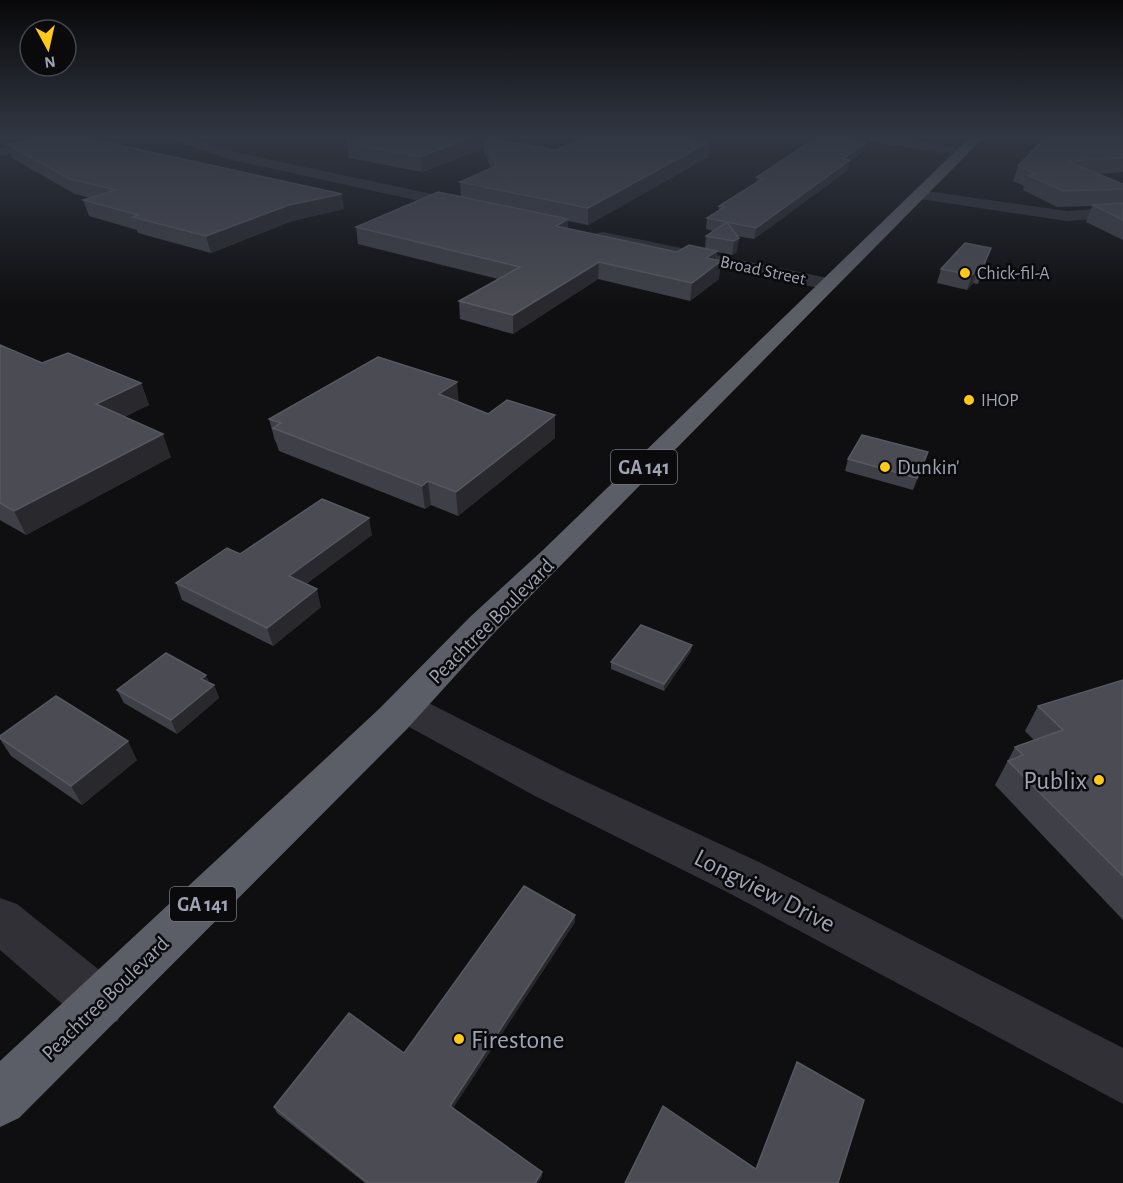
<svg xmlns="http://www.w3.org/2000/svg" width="1123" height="1183" font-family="'Alegreya Sans',sans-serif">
  <rect width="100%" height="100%" fill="#0f0f11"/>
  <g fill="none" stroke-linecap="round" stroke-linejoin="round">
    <path fill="#303036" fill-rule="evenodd" d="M51,138H81L75,142L0,156V148Z
      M165,138H187L239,153L470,202L478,207L470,212L237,161Z
      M865,138H900L963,148L970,152L963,156L871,142Z
      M919,190L1067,211L1123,207V217L1067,221L913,198L911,195Z
      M603,232L828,278L838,284L828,290L597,241L594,237L597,233Z
      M404,693L417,697L565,772L761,863L1123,1048V1104L729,893L535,796L391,717L385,707L391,697Z
      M0,898L17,904L118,985L125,1003L118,1021L100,1028L82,1021L0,950Z"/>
    <path fill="#5c5e67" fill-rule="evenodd" d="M969,138H983L494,633L407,729L19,1118L0,1127V1061L379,709L470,617L543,550Z"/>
  </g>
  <path fill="#3f4047" d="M348,138H490L556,150L709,142L708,157L588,225L568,221V229L677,252L705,248L706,236L713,231L706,229L707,218L719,211V206L756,183L757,177L866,142L864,151L849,162L848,170L754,239L737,236V252L732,255L717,252L716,260L719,279L690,301L598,279L513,334L460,319L459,301L498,279L358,244L356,227L461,197L460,182L491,168L484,152V148L422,172L349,158L347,143Z
    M1123,138V172L1098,174L1123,184V240L1086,222L1092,206L1057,207L1023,190L1024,186L1013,181L1018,166Z
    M7,144L344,209L292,221L211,253L138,233L137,230L89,216L83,200L91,198L75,194L12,158Z
    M986,262L978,284L973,283L967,290L937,283L941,269Z
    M0,345L42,363L141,383L149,405L124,417L171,457L26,535L0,520Z
    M459,402L555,438L458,516L431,505L425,509L279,451L276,442L275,441L269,419Z
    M928,452L924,464L913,490L845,471L848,459Z
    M372,535L306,584L321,607L273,646L182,600L176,583L240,554Z
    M691,651L664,691L611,669V662Z
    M1123,680V920L995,785L1015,747L1034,740L1025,731L1038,706Z
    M210,683L214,685L219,698L177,734L124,703L117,690Z
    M0,736L137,760L82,805L11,756L0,739Z
    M575,915V922L453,1108L542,1176L538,1183H365L277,1113L274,1107L404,1053Z"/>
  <path fill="#28282d" d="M469,138H484V148L422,172L420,157Z
    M709,142L708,157L588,225V208Z
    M866,142L864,151L849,162L848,170L754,239L756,228L843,159Z
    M342,194L344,209L292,221L211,253L206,236L289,205Z
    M568,219V236L556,226Z
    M739,238L737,252L732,255L734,241Z
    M991,248L986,262L978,284L982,269Z
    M717,251L715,266L721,261L719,279L690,301L692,283L706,258Z
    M599,262L598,279L513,334V315Z
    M977,268L973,283L967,290L972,275Z
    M457,382L459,404L439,394Z
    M141,383L149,405L104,427L96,404Z
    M555,415V438L458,516L456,492Z
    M163,434L171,457L26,535L14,511Z
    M928,452L924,464L913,490L917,478Z
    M428,481L431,505L425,509L422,486Z
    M369,518L372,535L293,593L289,576Z
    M317,589L321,607L273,646L267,628Z
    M692,645L691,651L664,691V684Z
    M206,675L211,687L214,685L219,698L177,734L171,720L201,679Z
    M128,741L137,760L82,805L71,786Z
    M575,915V922L451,1111L450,1106Z
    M542,1172V1176L538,1183H535Z"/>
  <path fill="#4a4b53" stroke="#575962" stroke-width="1.5" d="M34,138H87L342,194L289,205L206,236L133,217L138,215L83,200L116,190L70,179L7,144Z
    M348,138H469L420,157L347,143Z
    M484,138H490L556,150L582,138H683L709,142L588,208L460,182L496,166Z
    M815,138H843L866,142L843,159L850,160L756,228L707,218L725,207L719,206L764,178L757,177Z
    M1044,138H1123V158L1067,161L1123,184V189L1063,191L1028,175L1036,174L1018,166Z
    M438,192L568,219L556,226L677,252L689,245L717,251L706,258L721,261L692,283L599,262L513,315L459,301L520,267L356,227Z
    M1123,203V220L1093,205Z
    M727,222L739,238L734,241L706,236Z
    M965,243L991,248L982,269L977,268L972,275L941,269Z
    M0,345L42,363L68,353L141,383L96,404L163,434L14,511L0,503Z
    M378,357L457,382L439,394L488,414L507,400L555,415L456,492L428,481L422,486L273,428L281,423L269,419Z
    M862,435L928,452L917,478L848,459Z
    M322,499L369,518L289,576L317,589L267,628L176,583L227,548L240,554Z
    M641,625L692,645L664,684L611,662Z
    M166,653L206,675L201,679L214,685L171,720L117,690Z
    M1123,680V876L1008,761L1023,755L1015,747L1063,730L1038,706Z
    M56,696L128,741L71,786L0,738V736Z
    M524,886L575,915L450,1106L542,1172L535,1183H368L274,1107L349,1013L404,1053Z
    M797,1062L864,1100L838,1183H625L663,1106L756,1169Z"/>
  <linearGradient id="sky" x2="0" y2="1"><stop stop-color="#080809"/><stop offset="0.45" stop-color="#313743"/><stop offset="1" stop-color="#313743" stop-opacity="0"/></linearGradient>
  <rect width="1123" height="304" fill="url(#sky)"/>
  <g fill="#ffc919" stroke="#0a0a0c" stroke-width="2">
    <circle cx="965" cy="273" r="6"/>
    <circle cx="969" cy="400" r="6"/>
    <circle cx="885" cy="467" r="6"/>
    <circle cx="1099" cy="780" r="6"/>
    <circle cx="459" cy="1039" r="6"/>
  </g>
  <g text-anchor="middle" stroke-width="5" stroke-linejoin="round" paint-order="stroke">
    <g font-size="18" fill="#9fa3b3" stroke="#0a0a0c">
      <text transform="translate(763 270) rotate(12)" y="6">Broad Street</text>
    </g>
    <g font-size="18" fill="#9fa3b3" stroke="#0a0a0c" text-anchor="start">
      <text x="977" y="279">Chick-fil-A</text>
      <text x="981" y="406">IHOP</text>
    </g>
    <g fill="#0a0a0c" stroke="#727581" stroke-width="1.5">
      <rect x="611" y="450" width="66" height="34" rx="4.5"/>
      <rect x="170" y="887" width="66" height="34" rx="4.5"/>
    </g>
    <g font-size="20" font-weight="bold" fill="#9fa3b3">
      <text x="644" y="474">GA 141</text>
      <text x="203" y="911">GA 141</text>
    </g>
    <g font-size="21" fill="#9fa3b3" stroke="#0a0a0c" text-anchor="start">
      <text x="897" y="474">Dunkin'</text>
    </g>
    <g font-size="21" fill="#9fa3b3" stroke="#0a0a0c">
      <text transform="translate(491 621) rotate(-45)" y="7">Peachtree Boulevard</text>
      <text transform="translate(105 998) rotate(-44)" y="7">Peachtree Boulevard</text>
    </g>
    <g font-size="26" fill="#9fa3b3" stroke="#0a0a0c" text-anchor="end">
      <text x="1087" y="789">Publix</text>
      <text x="471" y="1048" text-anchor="start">Firestone</text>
    </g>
    <g font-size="26" fill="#9fa3b3" stroke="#0a0a0c">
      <text transform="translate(765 890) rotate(27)" y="9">Longview Drive</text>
    </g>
  </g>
  <g transform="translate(48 48) rotate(172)"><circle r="28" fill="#0a0a0c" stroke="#46474f" stroke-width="1.5"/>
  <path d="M0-4.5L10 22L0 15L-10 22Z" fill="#ffc919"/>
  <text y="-9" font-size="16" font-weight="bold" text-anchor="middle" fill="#9fa3b3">N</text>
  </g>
</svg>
